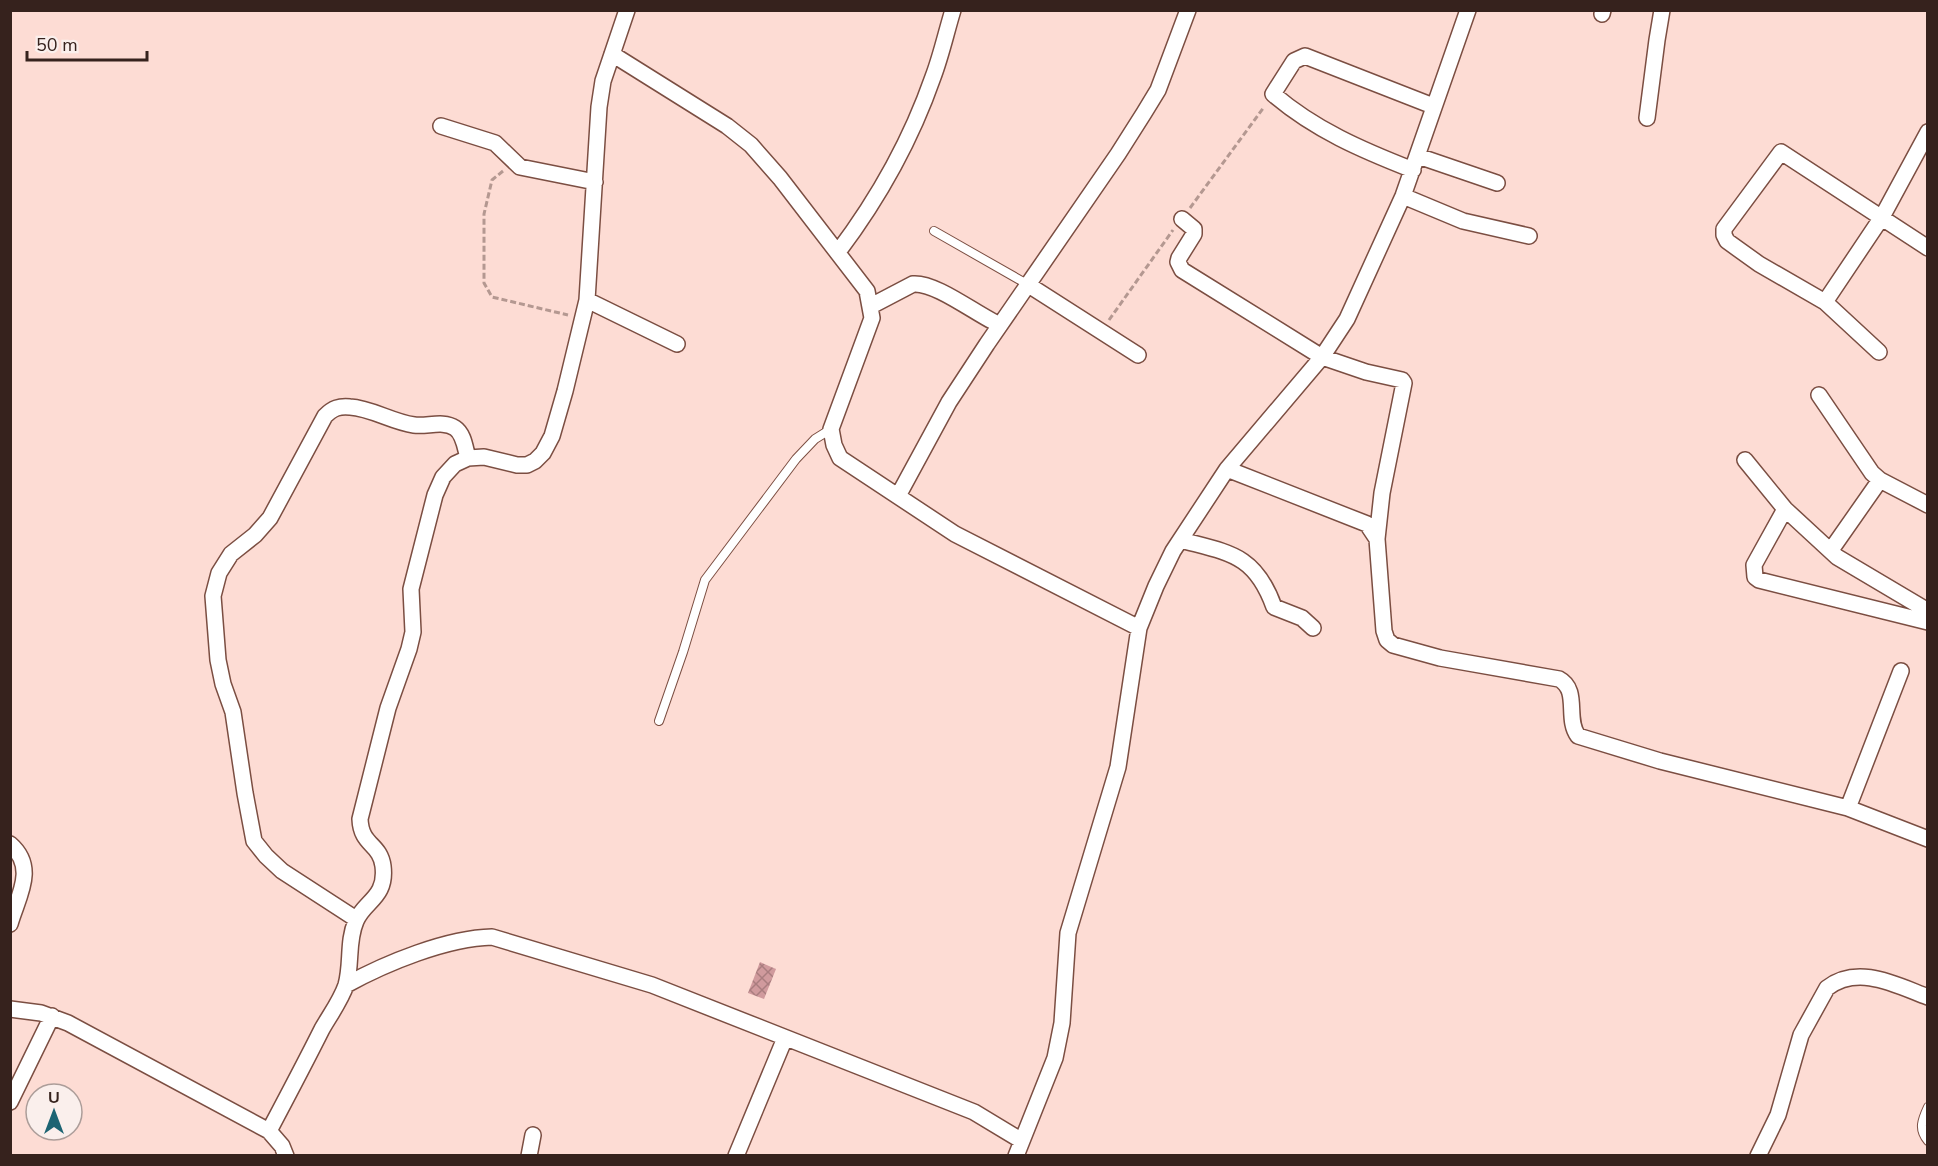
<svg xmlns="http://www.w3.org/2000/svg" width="1938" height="1166" font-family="'Nunito Sans',sans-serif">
  <defs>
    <pattern id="building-cross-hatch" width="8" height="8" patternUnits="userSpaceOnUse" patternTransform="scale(1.5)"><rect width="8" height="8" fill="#d09a9d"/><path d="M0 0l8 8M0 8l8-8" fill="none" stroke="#aa7d7f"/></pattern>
  </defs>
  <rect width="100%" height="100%" fill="#fddcd4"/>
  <path fill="url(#building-cross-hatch)" d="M760,962L776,969L764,999L748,993Z"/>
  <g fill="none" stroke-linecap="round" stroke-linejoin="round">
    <g stroke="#7b4e42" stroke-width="10">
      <path id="lane" d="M934,231L1027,284
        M659,721L683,652L705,580L796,459L815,439L831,429
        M1928,1107C1922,1120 1918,1129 1928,1141"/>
    </g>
    <g stroke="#7b4e42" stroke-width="18">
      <path id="street" d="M1602,14L1603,10
        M612,54L727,126L751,145L780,178L867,291L872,318L831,429L834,445L840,458L955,534L1139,628
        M1647,118L1657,40L1662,10
        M441,126L495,143L520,167L595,182
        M1418,156L1497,183
        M1413,170C1362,150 1315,130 1273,94L1294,61L1305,56L1433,106
        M1403,196L1463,221L1529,236
        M1182,219L1194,229V234L1179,258L1178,262L1182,270L1322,357L1366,372L1402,380L1404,383L1382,493L1377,539
        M838,252C878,199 911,140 933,77C941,56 946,33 953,10
        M1027,284L1138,355
        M587,300L677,344
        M1825,302L1882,217L1928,132
        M871,306L913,284C936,282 977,315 1000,325
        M1879,352L1825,302L1759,264L1727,241L1724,235V229L1781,152L1928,248
        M1819,395L1872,473L1880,480L1928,505
        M1745,460L1785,509L1837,557L1928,611
        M1227,469L1367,524L1377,539L1384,631L1387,640L1393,645L1440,658L1559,679C1580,690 1565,719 1578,736L1660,761L1848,808L1928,839
        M898,496L949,402L987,344L1118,154L1144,113L1158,90L1188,10
        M1785,509L1754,565L1755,577L1759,580L1928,622
        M1181,540C1229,553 1255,554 1274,607L1302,618L1313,628
        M1831,550L1880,480
        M1848,808L1901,671
        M10,844C38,868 17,898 10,924
        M356,919L282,871L266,856L254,841L245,793L233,712L223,684L218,660L213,596L219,573L231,554L255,535L270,518L325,416C333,408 339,406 350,407C371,408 392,422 414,425C427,427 443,420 455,428C464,434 465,448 468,458
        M346,985C386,963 447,938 492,937L652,985L974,1112L1022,1141
        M10,1009L41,1013L68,1023L269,1131L282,1146L286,1156
        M10,1102L52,1016
        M269,1131C287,1097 305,1063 322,1029C330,1015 341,1000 346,985C352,964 347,941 356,921C364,901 387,898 383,866C380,843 361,846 360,819L388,708L409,649L413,632L411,589L435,495L443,477L455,464L468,458L484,457L517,465H527L535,461L543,453L552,436L565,391L587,300L599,107L603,81L627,10
        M529,1156L533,1135
        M736,1156L785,1038
        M1016,1156L1055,1058L1062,1023L1068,933L1118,767L1139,628L1156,586L1173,551L1227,469L1322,357L1347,319L1403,196L1468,10
        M1758,1156L1778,1115L1801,1035L1827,988C1858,964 1896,985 1928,997"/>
    </g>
    <path stroke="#b49891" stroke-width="3" stroke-dasharray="6 3" stroke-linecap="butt" d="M503,171L492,180L484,214V283L492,297L568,315
      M1190,208L1264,107
      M1109,320L1173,230"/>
    <use href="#lane" stroke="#fff" stroke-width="8"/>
    <use href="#street" stroke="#fff" stroke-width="15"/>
  </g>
  <rect width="1938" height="1166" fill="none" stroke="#36221d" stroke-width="24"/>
  <g transform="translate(54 1112)"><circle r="28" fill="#faefec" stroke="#ac9d99" stroke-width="1.5"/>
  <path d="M0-4.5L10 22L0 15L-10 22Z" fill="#1c6473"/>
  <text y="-9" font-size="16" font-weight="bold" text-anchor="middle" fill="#36221d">U</text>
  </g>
  <path d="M27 51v9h120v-9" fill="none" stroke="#36221d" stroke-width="3"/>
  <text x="36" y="51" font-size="18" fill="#36221d" stroke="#faefec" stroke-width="4.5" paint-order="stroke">50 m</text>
</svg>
